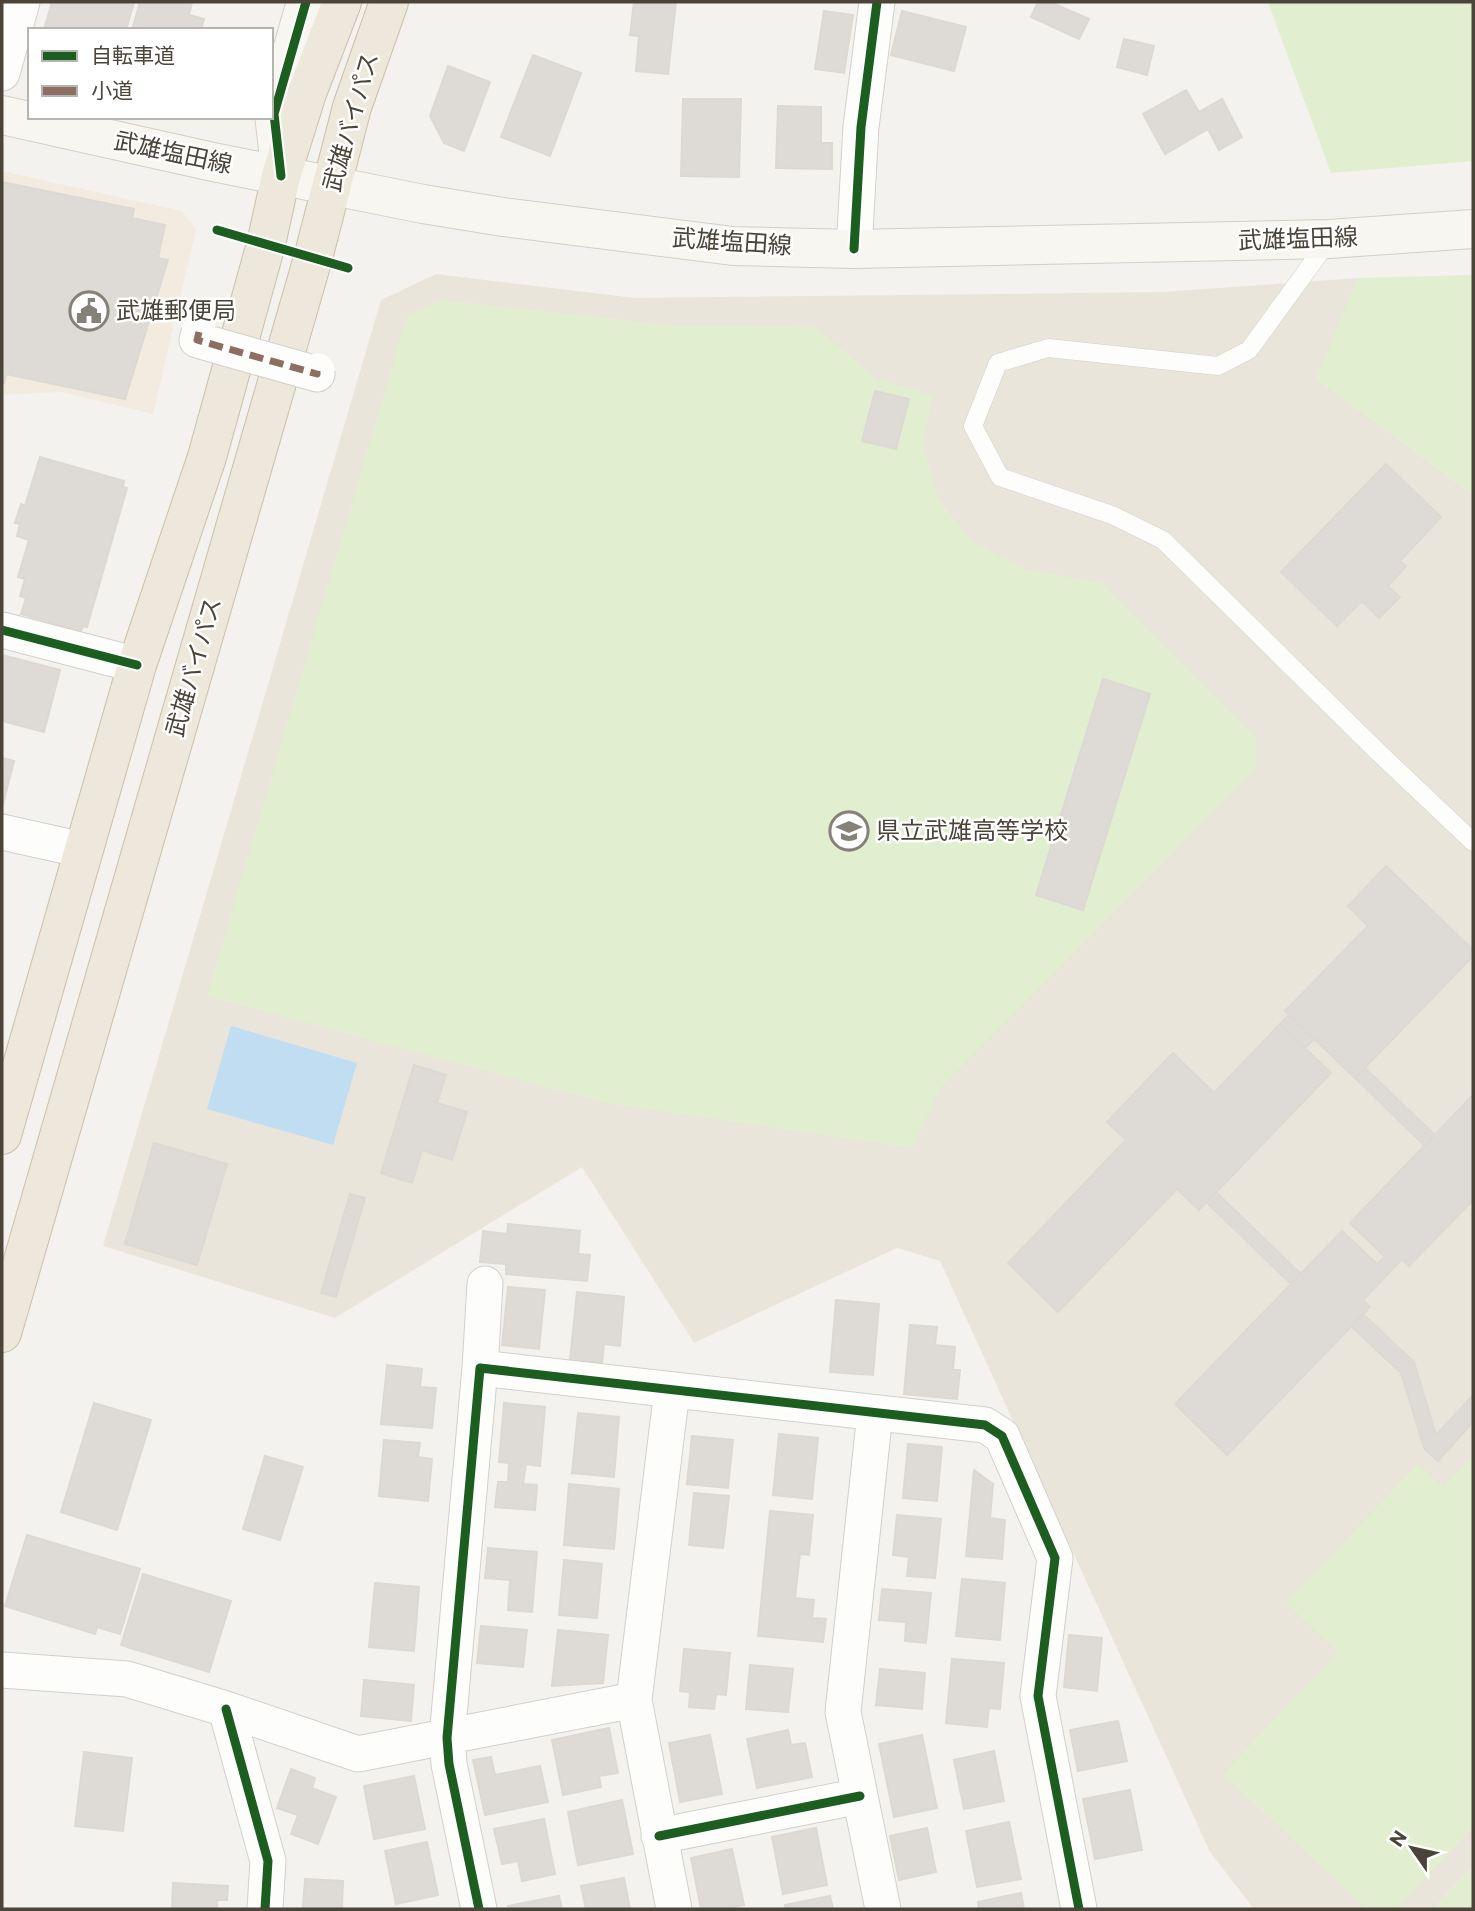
<svg xmlns="http://www.w3.org/2000/svg" width="1475" height="1911" font-family="Commissioner,'Noto Sans JP',sans-serif">
  <rect width="100%" height="100%" fill="#f4f2ee"/>
  <path fill="#f3ebdf" d="M2,171L182,211L196,230L153,414L61,392L2,395Z"/>
  <path fill="#eae5da" d="M436,274L635,298L1162,292L1358,278L1317,379L1473,495V1866L1433,1909H1254L1210,1852L940,1261L897,1248L694,1343L582,1167L335,1318L103,1246L381,300Z"/>
  <path fill="#e1eecf" d="M1268,2H1473V161L1331,173Z
    M1473,275V495L1316,379L1358,278Z
    M442,300L668,325L816,327L876,379L932,395L923,445L938,499L972,541L1024,569L1101,583L1256,738V769L941,1087L912,1148L606,1103L207,996L407,316Z
    M1473,1456V1827L1396,1909H1366L1223,1774L1338,1652L1286,1603L1418,1464L1443,1487Z
    M1473,1866V1909H1433Z"/>
  <path fill="#c0ddf1" d="M231,1026L357,1063L333,1145L207,1109Z"/>
  <path fill="#dedbd6" stroke="#dcd9d4" stroke-width="2" d="M52,2H134L126,30H44Z
    M140,2H192L189,15L204,19L201,30H132Z
    M634,2H676L668,74L636,71L639,36L630,35Z
    M1038,2H1050L1089,19L1079,39L1031,17Z
    M824,11L853,15L844,73L815,69Z
    M902,11L966,27L954,71L891,55Z
    M1124,39L1154,46L1147,75L1117,67Z
    M533,55L581,73L550,156L501,137Z
    M448,66L490,82L464,151L444,143L430,116Z
    M1186,90L1199,112L1222,99L1242,137L1219,150L1208,129L1165,154L1143,114Z
    M683,99H741L739,177L681,176Z
    M778,106L821,107V143H832V169L776,168Z
    M2,182L134,209L132,218L165,225L158,258L168,260L125,399L6,374L4,383H2Z
    M875,391L909,399L896,449L862,441Z
    M40,457L124,481L123,487L127,488L87,627L83,626L81,631L21,614L26,598L20,596L25,579L18,577L29,540L17,536L20,524L15,523L21,504L25,506Z
    M1386,464L1441,517L1400,561L1406,566L1388,586L1400,597L1379,618L1362,601L1337,626L1281,572Z
    M2,655L60,670L44,732L2,721Z
    M1103,679L1150,694L1083,910L1036,895Z
    M2,758L14,761L2,808Z
    M1386,866L1473,950V956L1355,1078L1285,1011L1368,926L1348,906Z
    M1289,1015L1314,1039L1305,1048L1280,1024Z
    M1280,1024L1331,1073L1199,1210L1177,1189L1058,1312L1008,1263L1126,1140L1107,1122L1173,1053L1214,1093Z
    M414,1065L446,1075L437,1103L467,1112L452,1160L422,1150L412,1183L381,1173Z
    M1365,1068L1435,1135L1425,1146L1355,1078Z
    M1473,1095V1200L1409,1266L1402,1259L1363,1300L1370,1307L1227,1455L1175,1404L1342,1231L1377,1264L1385,1257L1350,1223Z
    M154,1143L227,1164L197,1265L125,1244Z
    M1216,1192L1301,1274L1291,1284L1206,1202Z
    M350,1194L365,1198L336,1297L321,1293Z
    M508,1224L580,1231L578,1254L590,1255L587,1281L506,1274V1264L480,1262L483,1231L507,1234Z
    M508,1287L545,1290L539,1349L502,1345Z
    M577,1292L624,1297L620,1346L604,1344L602,1363L570,1360Z
    M836,1300L879,1304L873,1375L830,1372Z
    M1363,1314L1414,1362L1436,1435L1473,1395V1422L1438,1461L1424,1448L1401,1373L1351,1326Z
    M910,1325L937,1327L935,1345L955,1347L953,1370H960L957,1399L904,1394Z
    M387,1365L422,1369L420,1387L436,1388L432,1428L381,1424Z
    M94,1403L151,1420L117,1530L61,1512Z
    M504,1403L545,1407L540,1466L526,1464L523,1484L537,1485L535,1510L495,1507L498,1482H508L509,1463L499,1462Z
    M578,1413L619,1417L614,1477L572,1473Z
    M779,1434L818,1438L812,1499L773,1495Z
    M692,1436L733,1440L728,1488L687,1484Z
    M384,1440L420,1443L418,1457L432,1459L428,1501L379,1496Z
    M908,1444L942,1447L937,1501L903,1498Z
    M265,1456L303,1467L280,1540L243,1529Z
    M974,1470L993,1484L990,1518L1005,1520L1002,1559L966,1556Z
    M569,1484L619,1489L614,1549L564,1545Z
    M694,1493L729,1496L723,1548L689,1545Z
    M770,1511L813,1515L809,1555L800,1554L795,1598L814,1600L812,1618L826,1619L823,1642L758,1636Z
    M897,1515L941,1519L935,1578L907,1576L909,1557L893,1555Z
    M27,1535L140,1569L120,1634L97,1627L95,1634L5,1606Z
    M488,1548L537,1552L532,1612L508,1610L510,1580L485,1578Z
    M564,1560L602,1564L597,1618L559,1615Z
    M143,1574L231,1601L209,1672L121,1645Z
    M962,1579L1005,1583L1000,1640L956,1636Z
    M375,1583L419,1587L414,1651L369,1647Z
    M882,1589L931,1593L926,1643L905,1641L906,1622L879,1620Z
    M481,1626L527,1630L523,1667L477,1663Z
    M558,1630L608,1635L603,1683L552,1686Z
    M1069,1635L1102,1638L1097,1691L1064,1687Z
    M684,1649L730,1653L726,1695L716,1694L714,1709L689,1707L690,1692L680,1691Z
    M952,1659L1004,1663L1000,1709L989,1708L987,1727L946,1723Z
    M750,1665L793,1669L788,1712L746,1709Z
    M880,1669L925,1673L922,1709L876,1705Z
    M364,1680L414,1685L411,1721L361,1716Z
    M1118,1721L1127,1761L1078,1771L1070,1730Z
    M609,1728L618,1773L599,1776L601,1787L563,1795L552,1740Z
    M788,1730L791,1745L805,1743L812,1777L757,1788L747,1739Z
    M710,1735L722,1794L680,1802L669,1743Z
    M922,1735L937,1808L894,1817L879,1744Z
    M994,1751L1004,1801L964,1809L954,1760Z
    M84,1752L132,1758L123,1831L75,1826Z
    M491,1757L495,1775L540,1766L548,1802L485,1815L473,1760Z
    M291,1769L315,1778L312,1788L336,1797L318,1844L291,1834L298,1815L277,1808Z
    M414,1776L425,1829L374,1839L364,1786Z
    M1130,1790L1142,1850L1095,1859L1083,1799Z
    M622,1800L633,1854L578,1865L568,1812Z
    M544,1819L555,1874L522,1881L518,1861L502,1864L494,1829Z
    M1009,1822L1021,1879L977,1887L966,1831Z
    M816,1828L827,1885L783,1894L772,1837Z
    M927,1828L936,1872L899,1880L890,1836Z
    M427,1842L438,1895L396,1904L385,1851Z
    M732,1849L744,1905L722,1909H701L691,1858Z
    M624,1878L630,1909H586L581,1886Z
    M305,1879L343,1881L342,1909H303Z
    M173,1883L228,1886L227,1900H217V1909H172Z
    M1021,1893L1024,1909H979L978,1902Z
    M559,1896L562,1909H508V1906Z
    M830,1896L833,1909H786L785,1905Z"/>
  <g fill="none" stroke-linecap="round" stroke-linejoin="round">
    <g stroke="#d2d0cb" stroke-width="19">
      <path id="lane" d="M1329,240L1249,350L1218,366L1048,348L998,363L973,426L1000,477L1112,515L1163,540L1377,751L1473,842"/>
    </g>
    <g stroke="#d2d0cb" stroke-width="37">
      <path id="street" d="M2,73L22,2
        M854,249L861,127L877,2
        M2,630L137,665
        M2,832L83,850
        M480,1368L485,1284
        M672,1390L634,1700L674,1909
        M875,1413L843,1712L883,1909
        M2,1670L127,1679L226,1709L358,1754L634,1700
        M226,1709L268,1861L265,1909
        M659,1836L860,1796
        M479,1909L449,1764L447,1738L480,1368L985,1425L1002,1436L1055,1558L1038,1696L1079,1909"/>
    </g>
    <g stroke="#d3cfc5" stroke-width="40">
      <path id="secondary" d="M2,115L213,162L423,204L503,217L733,246L854,249L1329,239L1473,229
        M281,176L274,114L306,2"/>
    </g>
    <g stroke="#ccbfa9" stroke-width="40">
      <path id="highway" d="M2,1135L137,665L207,457L266,244L281,176L307,93L342,2
        M2,1333L313,258L352,107L389,2"/>
    </g>
    <use href="#lane" stroke="#fdfdfc" stroke-width="18"/>
    <use href="#street" stroke="#fdfdfc" stroke-width="35"/>
    <use href="#secondary" stroke="#f7f6f1" stroke-width="38"/>
    <use href="#highway" stroke="#ede8db" stroke-width="38"/>
    <g stroke="#d2d0cb" stroke-width="37" stroke-linecap="butt">
      <path id="street-bridge" d="M199,332L197,340L317,374V371"/>
    </g>
    <use href="#street-bridge" stroke="#fdfdfc" stroke-width="35"/>
    <path stroke="#8d6e63" stroke-width="7" stroke-dasharray="14 7" stroke-linecap="butt" d="M199,332L197,340L317,374V371"/>
    <g stroke="#fff" stroke-width="13">
      <path id="cycleway" d="M281,176L274,114L306,2
        M217,230L348,268
        M854,249L861,127L877,2
        M2,630L137,665
        M226,1709L268,1861L265,1909
        M659,1836L860,1796
        M479,1909L449,1764L447,1738L480,1368L985,1425L1002,1436L1055,1558L1038,1696L1079,1909"/>
    </g>
    <use href="#cycleway" stroke="#1b5e20" stroke-width="9"/>
  </g>
  <defs>
    <g id="civic-ring" transform="scale(2.0125)"><circle r="9.5" fill="#fff" stroke="#868178" stroke-width="1.5"/><path d="M-.6-6.5H3V-4.5H.6V-3L4-1V1h2V6H-6V1h2V-1L-.6-3ZM-1.2 2.5V6h2.4V2.5Z" fill="#868178"/></g>
    <g id="school-ring" transform="scale(2.0125)"><circle r="9.5" fill="#fff" stroke="#868178" stroke-width="1.5"/><path d="M0-5L7-2L0 1L-7-2ZM-4 1L0 2.5L4 1V4Q0 6-4 4Z" fill="#868178"/></g>
  </defs>
  <g fill-rule="evenodd">
    <use href="#civic-ring" x="89" y="311"/>
    <use href="#school-ring" x="849" y="831"/>
  </g>
  <g text-anchor="middle" stroke-width="5" stroke-linejoin="round" paint-order="stroke">
    <g font-size="24" fill="#4b4439" stroke="#fff">
      <text transform="translate(351 122) rotate(-74)" y="8">武雄バイパス</text>
      <text transform="translate(173 153) rotate(12)" y="8">武雄塩田線</text>
      <text transform="translate(1298 239) rotate(-2)" y="8">武雄塩田線</text>
      <text transform="translate(732 242) rotate(4)" y="8">武雄塩田線</text>
      <text transform="translate(194 667) rotate(-74)" y="8">武雄バイパス</text>
    </g>
    <g font-size="24" fill="#4b4439" stroke="#fff" text-anchor="start">
      <text x="116" y="319">武雄郵便局</text>
      <text x="876" y="839">県立武雄高等学校</text>
    </g>
  </g>
  <rect width="1475" height="1911" fill="none" stroke="#4b4439" stroke-width="7"/>
  <rect x="28" y="28" width="245" height="91" fill="#ffffff" stroke="#b7b4b0" stroke-width="2"/>
  <rect x="42" y="51" width="35" height="10" fill="#1b5e20" stroke="#b7b4b0" stroke-width="2"/>
  <text x="91" y="63" font-size="21" fill="#4b4439">自転車道</text>
  <rect x="42" y="86" width="35" height="10" fill="#8d6e63" stroke="#b7b4b0" stroke-width="2"/>
  <text x="91" y="98" font-size="21" fill="#4b4439">小道</text>
  <g transform="translate(1412 1848) rotate(304)" stroke="#ffffff" stroke-width="5" paint-order="stroke">
  <path d="M0-5L12 26L0 18L-12 26Z" fill="#4b4439"/>
  <text y="-10" font-size="19" font-weight="bold" text-anchor="middle" fill="#4b4439">N</text>
  </g>
</svg>
